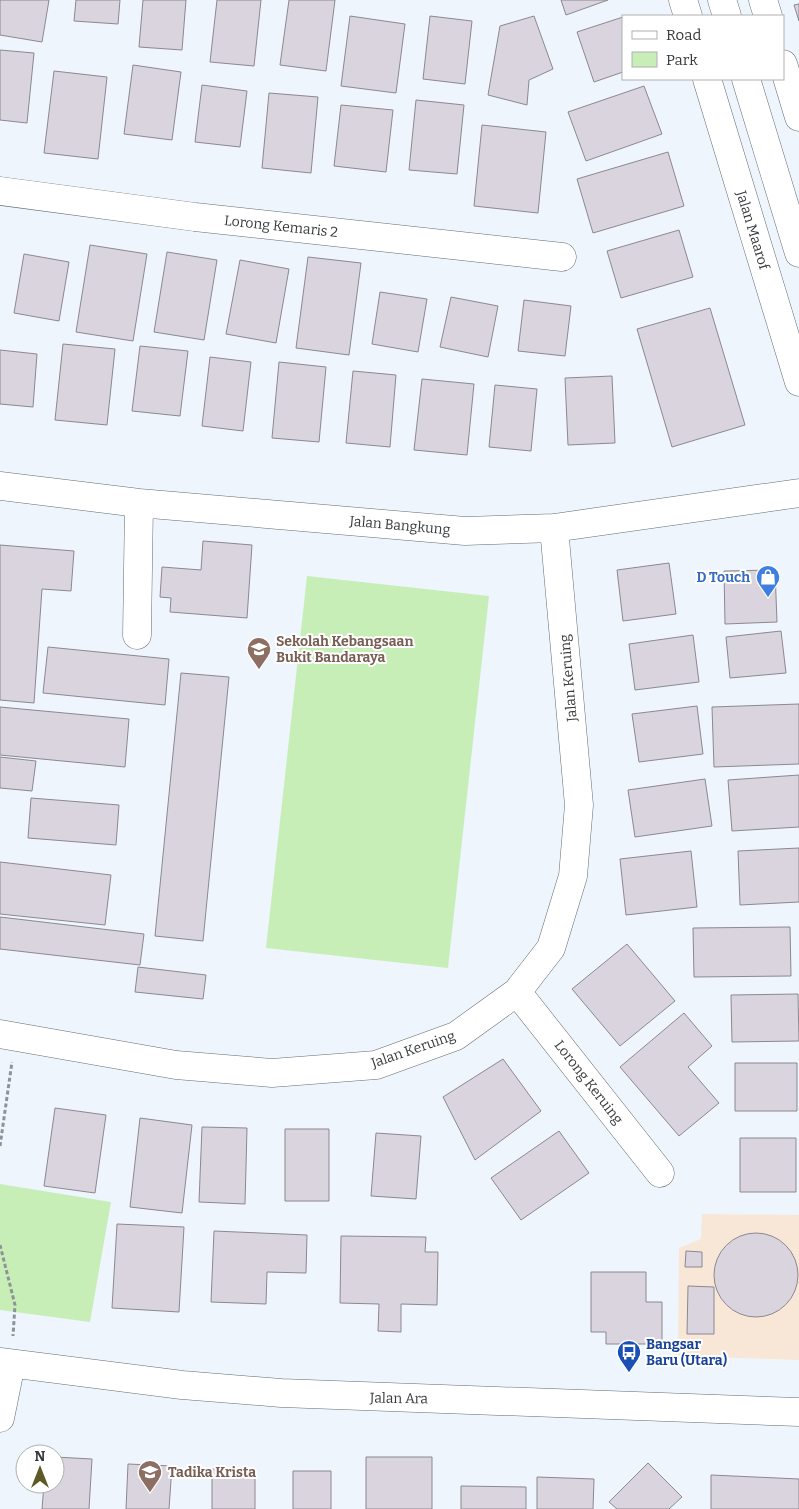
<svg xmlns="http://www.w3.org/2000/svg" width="799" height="1509" font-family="Bitter,serif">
  <rect width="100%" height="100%" fill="#eef5fd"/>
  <path fill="#f8e7d6" d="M702,1214L799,1215V1360L678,1356L679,1248L701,1239Z"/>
  <path fill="#c8eeb8" d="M307,576L489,596L448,968L266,948Z
    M0,1184L111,1202L90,1322L0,1310Z"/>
  <path fill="#d9d4dd" stroke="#8c8890" d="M0,0H49L42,42L0,35Z
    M76,0H120L118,24L74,21Z
    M143,0H186L182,50L139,47Z
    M217,0H261L254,66L210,62Z
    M289,0H335L326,71L280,65Z
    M561,0H608L566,15Z
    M799,4V21L794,5Z
    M350,16L405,24L396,93L341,86Z
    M430,16L472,21L465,84L423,79Z
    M534,16L553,69L529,80L527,105L488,95L500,26Z
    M623,17V72L594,82L577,32Z
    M0,50L34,53L27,123L0,120Z
    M133,65L181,72L172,140L124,134Z
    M54,71L107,77L98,159L44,153Z
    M202,85L247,91L240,147L195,142Z
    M644,86L662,134L586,161L568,112Z
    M269,93L318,97L311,173L262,168Z
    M416,100L464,105L457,174L409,170Z
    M341,105L393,110L386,172L334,166Z
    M482,125L546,132L538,213L474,206Z
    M668,152L684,206L593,233L577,179Z
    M679,230L693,277L621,298L607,251Z
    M90,245L147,254L133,341L76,332Z
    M167,252L217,260L204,340L154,332Z
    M24,254L69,262L59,321L14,313Z
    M308,257L361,263L349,355L296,348Z
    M240,260L289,269L276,343L226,334Z
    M380,292L427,299L418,352L372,344Z
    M451,297L498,306L488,357L440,347Z
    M524,300L571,306L565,356L518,351Z
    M710,308L745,425L672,447L637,329Z
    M63,344L115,349L107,425L55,420Z
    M140,346L188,351L180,416L132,411Z
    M0,350L37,354L33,407L0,404Z
    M210,357L251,362L243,431L202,426Z
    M279,362L326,367L319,442L272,438Z
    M353,371L396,375L390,447L346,443Z
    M612,376L615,443L568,445L565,378Z
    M422,379L474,384L467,455L414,450Z
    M495,385L537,389L531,451L489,447Z
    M203,541L252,545L247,618L170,612L171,598L160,597L162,567L201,570Z
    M0,545L74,551L71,591L42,589L34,703L0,700Z
    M669,563L676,614L623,621L617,570Z
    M775,570L777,622L725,624L724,571Z
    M781,631L786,673L730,678L726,637Z
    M693,635L699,682L635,690L629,644Z
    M48,647L169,659L165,705L43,693Z
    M181,673L229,677L203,941L155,936Z
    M799,704V764L714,767L712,707Z
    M697,706L703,754L639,762L632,714Z
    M0,707L129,719L125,767L0,755Z
    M0,757L36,761L32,791L0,788Z
    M799,775V827L732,831L728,780Z
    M705,779L712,826L635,837L628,790Z
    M31,798L119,805L116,845L28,838Z
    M799,848V902L740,905L738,851Z
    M691,851L697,907L626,915L620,859Z
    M0,862L111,875L105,925L0,914Z
    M0,917L144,934L140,965L0,949Z
    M790,927L791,976L694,977L693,928Z
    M627,944L675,1001L620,1046L572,989Z
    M138,967L206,975L203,999L135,992Z
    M798,994L799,1041L732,1042L731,995Z
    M684,1013L712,1046L688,1067L719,1103L679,1136L620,1067Z
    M503,1059L541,1111L475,1160L443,1097Z
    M735,1063H797V1111H735Z
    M55,1108L106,1115L95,1193L44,1186Z
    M140,1118L192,1125L182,1213L130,1207Z
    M202,1127L247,1128L245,1204L199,1202Z
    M285,1129H329V1201H285Z
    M559,1131L589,1173L521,1220L491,1178Z
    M376,1133L421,1136L416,1199L371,1196Z
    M740,1138H796V1192H740Z
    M117,1224L184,1227L179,1312L112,1308Z
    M214,1231L307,1235L306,1273L267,1272L266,1304L211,1302Z
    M714 1275a42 42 0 1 1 84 0a42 42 0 1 1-84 0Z
    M341,1236L426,1237L425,1252H438L437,1305L401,1304V1332L378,1331L379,1304L340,1303Z
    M686,1251L702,1252V1267H685Z
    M591,1272H646V1302H662V1344H606V1332H591Z
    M688,1286L714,1287V1334H687Z
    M55,1457L92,1459L89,1509H42L44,1484H55Z
    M366,1457H432V1509H366Z
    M648,1463L682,1497L669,1509H617L609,1502Z
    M128,1464L172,1466L169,1509H126Z
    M212,1469H255V1509H212Z
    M293,1471H331V1509H293Z
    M711,1475L799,1479V1509H711Z
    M537,1477L594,1479L593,1509H537Z
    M461,1486L526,1487V1509H461Z"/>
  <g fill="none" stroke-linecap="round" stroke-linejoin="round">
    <g stroke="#656c72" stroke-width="29">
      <path id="minor" d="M763,0L768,16
        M783,64L799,117
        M0,191L195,217L562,257
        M0,486L139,503L465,531L554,528L799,493
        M137,635L139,503
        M517,992L660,1173
        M0,1034L176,1065L272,1073L376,1065L456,1036L517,992L551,948L573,876L579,805L554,528
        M0,1362L182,1385L281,1393L799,1412
        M0,1418L11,1364"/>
    </g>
    <g stroke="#656c72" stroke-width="29">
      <path id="major" d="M683,0L688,16
        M722,0L727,16
        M707,79L799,382
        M746,79L799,253"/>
    </g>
    <path stroke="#8e9398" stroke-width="3" stroke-dasharray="4 2.5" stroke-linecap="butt" d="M0,1146L12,1062
      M0,1245L15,1305L13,1336"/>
    <use href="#minor" stroke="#fff" stroke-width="28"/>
    <use href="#major" stroke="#fff" stroke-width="28"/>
  </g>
  <defs>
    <g id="shop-pin" transform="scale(1.25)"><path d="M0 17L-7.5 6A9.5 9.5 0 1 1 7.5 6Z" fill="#3f7fe0" stroke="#fff"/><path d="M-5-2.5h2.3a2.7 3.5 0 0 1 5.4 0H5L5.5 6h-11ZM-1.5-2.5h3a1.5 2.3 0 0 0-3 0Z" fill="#fff"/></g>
    <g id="school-pin" transform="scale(1.25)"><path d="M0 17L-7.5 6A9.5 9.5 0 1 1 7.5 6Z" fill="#8d6e63" stroke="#fff"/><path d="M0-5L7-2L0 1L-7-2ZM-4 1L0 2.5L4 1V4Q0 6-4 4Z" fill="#fff"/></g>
    <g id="bus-pin" transform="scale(1.25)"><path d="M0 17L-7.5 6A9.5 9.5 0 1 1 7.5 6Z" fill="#1a4fb4" stroke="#fff"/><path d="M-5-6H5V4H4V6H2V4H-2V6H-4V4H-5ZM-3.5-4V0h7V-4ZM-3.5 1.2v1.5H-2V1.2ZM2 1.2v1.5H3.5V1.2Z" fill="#fff"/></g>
  </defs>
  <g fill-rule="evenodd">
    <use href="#shop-pin" x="768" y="577"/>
    <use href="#school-pin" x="259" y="649"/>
    <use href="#bus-pin" x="629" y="1352"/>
    <use href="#school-pin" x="150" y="1472"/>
  </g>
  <g text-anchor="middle" stroke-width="4" stroke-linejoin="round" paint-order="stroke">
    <g font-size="14" fill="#373a3d" stroke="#fff">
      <text transform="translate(281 226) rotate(6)" y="5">Lorong Kemaris 2</text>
      <text transform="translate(753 230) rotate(73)" y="5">Jalan Maarof</text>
      <text transform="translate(400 525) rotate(5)" y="5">Jalan Bangkung</text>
      <text transform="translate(568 678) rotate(-95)" y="5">Jalan Keruing</text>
      <text transform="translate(413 1049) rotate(-19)" y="5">Jalan Keruing</text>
      <text transform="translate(589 1082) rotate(52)" y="5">Lorong Keruing</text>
      <text transform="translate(399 1398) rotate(1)" y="5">Jalan Ara</text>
    </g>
    <g font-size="14" font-weight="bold" fill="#366cbe" stroke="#fff" text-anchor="end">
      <text x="750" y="582">D Touch</text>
    </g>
    <g font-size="14" font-weight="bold" fill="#785e54" stroke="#fff" text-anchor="start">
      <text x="276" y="646">Sekolah Kebangsaan<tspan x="276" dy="16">Bukit Bandaraya</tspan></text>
      <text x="168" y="1477">Tadika Krista</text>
    </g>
    <g font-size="14" font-weight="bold" fill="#164399" stroke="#fff" text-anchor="start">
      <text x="646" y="1349">Bangsar<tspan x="646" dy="16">Baru (Utara)</tspan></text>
    </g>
  </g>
  <rect x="622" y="15" width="162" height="65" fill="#ffffff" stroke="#afb0b1"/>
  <rect x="632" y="31" width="25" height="8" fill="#ffffff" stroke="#afb0b1"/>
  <text x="666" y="40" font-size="15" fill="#373a3d">Road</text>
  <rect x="632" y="52" width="25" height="15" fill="#c8eeb8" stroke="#afb0b1"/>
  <text x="666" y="65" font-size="15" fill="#373a3d">Park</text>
  <g transform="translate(40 1469)"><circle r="24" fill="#ffffff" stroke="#afb0b1"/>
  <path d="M0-4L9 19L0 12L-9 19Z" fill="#5d5a27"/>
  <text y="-8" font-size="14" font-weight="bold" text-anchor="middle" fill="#373a3d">N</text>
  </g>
</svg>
